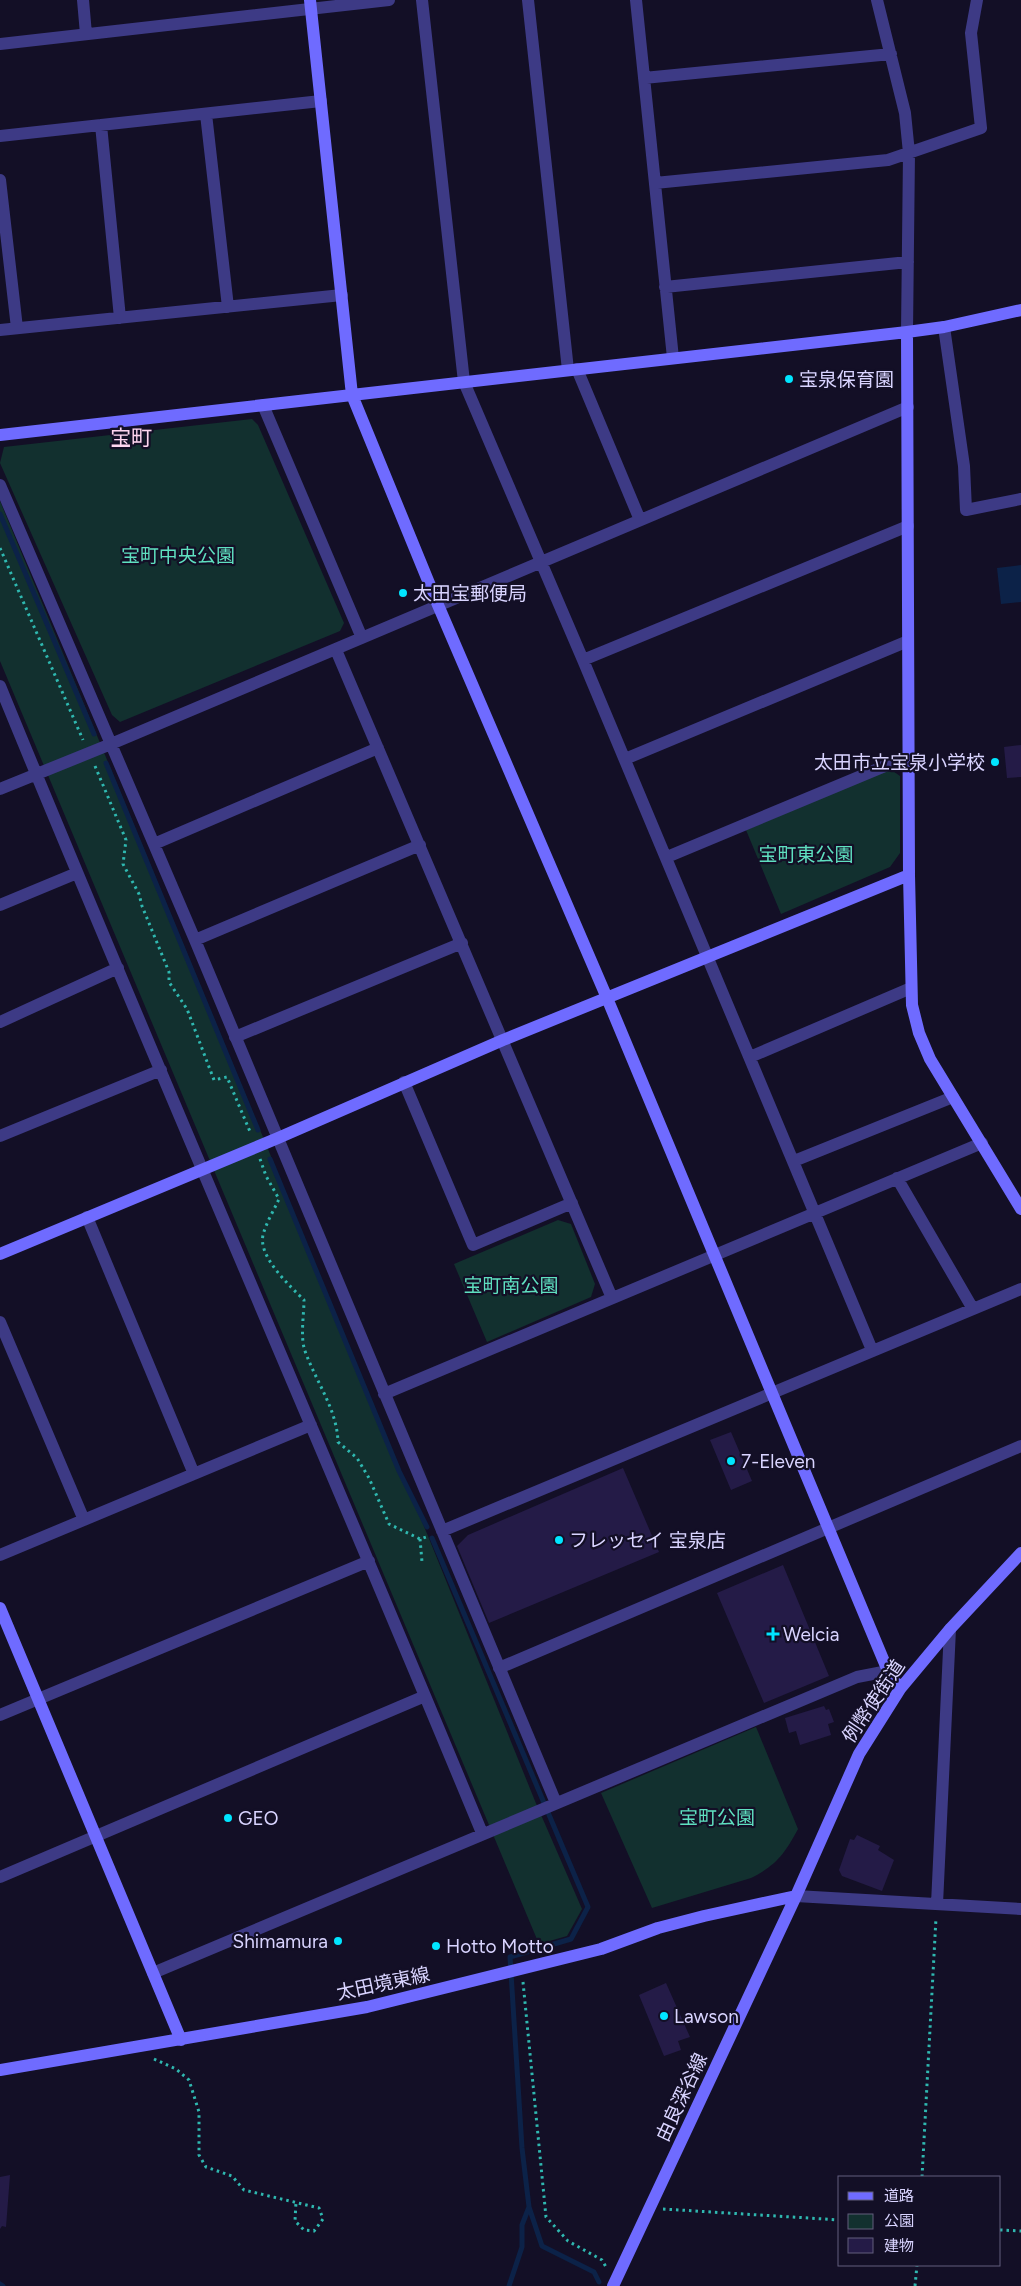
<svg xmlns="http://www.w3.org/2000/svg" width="1021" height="2286" font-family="Figtree,'Noto Sans JP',sans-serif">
  <rect width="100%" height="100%" fill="#130f26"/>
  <path fill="#12302f" d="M252,419L258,425L344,623L340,631L120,722L112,715L0,463L4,447Z
    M0,501L428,1536L535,1801L582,1909L567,1936L539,1944L0,661Z
    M890,769L900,776V853L890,867L781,914L746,830Z
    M558,1220L571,1224L595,1284L591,1297L487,1342L454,1264Z
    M756,1727L798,1829C785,1853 777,1865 751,1878L652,1908L601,1793Z"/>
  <path fill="#0c2248" d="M1021,565V602L1001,604L997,568Z"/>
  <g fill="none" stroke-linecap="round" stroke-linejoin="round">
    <path stroke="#0c2248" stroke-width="5" d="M0,514L94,734
      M106,763L258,1130
      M270,1159L399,1471L427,1527
      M432,1538L588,1907L571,1939L510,1957L522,2148L529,2207L542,2246L594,2272L599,2282
      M0,2284L3,2286
      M509,2286L522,2247V2225L529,2207"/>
  </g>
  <path fill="#241b47" d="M1021,745V777L1007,778L1004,747Z
    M731,1432L752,1481L731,1490L710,1440Z
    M623,1468L659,1552L489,1623L457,1546L468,1535Z
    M783,1565L829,1676L764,1703L717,1593Z
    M824,1706L826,1710L829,1709L834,1722L828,1724L831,1735L800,1745L796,1731L789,1733L785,1718Z
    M857,1835L880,1846L878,1850L894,1860L882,1891L842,1876L839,1870L850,1839L854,1840Z
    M666,1983L690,2037L678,2041L681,2050L664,2056L639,1995Z
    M10,2175L6,2227L2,2226L0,2229V2177Z"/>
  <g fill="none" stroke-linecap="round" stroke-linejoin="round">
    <path stroke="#2fb8b0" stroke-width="3" stroke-dasharray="2.5 4" stroke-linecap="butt" d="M0,548L83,740
      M95,766L126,840L123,864L139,894L142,906L169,972V982L187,1009L214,1080L227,1077L251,1134
      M260,1159L266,1176L279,1199C274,1210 266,1223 263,1235C258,1257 290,1286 304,1300C304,1315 300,1337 305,1351C316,1382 337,1409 338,1442L357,1458L369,1478L389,1524L420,1539L429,1536
      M420,1539L422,1562
      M523,1982L546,2217L568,2241L602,2260L606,2267
      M154,2059L176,2069L189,2080L199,2112V2155L206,2167L232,2176L244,2190L319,2208L323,2219L314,2231L304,2230L295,2221L296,2202
      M922,2177L936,1918
      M663,2209L840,2220
      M1000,2230L1021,2231
      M915,2286L917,2265"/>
    <path stroke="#3d3a85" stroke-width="12" d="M83,0L86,34
      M422,0L464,382L583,660L872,1350
      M528,0L568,370
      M636,0L673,358
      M877,0L905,113L909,153L907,332
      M0,44L389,0
      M644,78L891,54
      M206,114L228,307
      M101,125L120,318
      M0,136L321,101
      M0,180L17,328
      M655,183L888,160L981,128L971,33L977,0
      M665,287L908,262
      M944,327L964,466L966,510L1021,499
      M0,330L342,295
      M577,369L640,520
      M263,405L362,638
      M0,485L195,940L556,1803
      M336,650L612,1298
      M583,660L908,526
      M0,686C157,1070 324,1450 482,1833
      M625,759L908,641
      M0,789L111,744L908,407
      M154,844L378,748
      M667,857L909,756
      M0,905L77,873
      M195,940L420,845
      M0,1022L118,968
      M235,1037L462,943
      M750,1057L911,988
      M404,1082L473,1245L572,1203
      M0,1136L161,1070
      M794,1161L953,1097
      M897,1178L973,1309
      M87,1217L194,1474
      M0,1322L84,1520
      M384,1394L982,1143
      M442,1531L1021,1289
      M0,1555L311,1425
      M499,1668L1021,1446
      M0,1715L369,1561
      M0,1877L425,1696
      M796,1896L1021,1909
      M937,1904L950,1629
      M153,1973L857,1677L888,1671"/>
    <path stroke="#6f6bff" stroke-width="12" d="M310,0L352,395L438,605L607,998L888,1671L900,1689
      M907,332L909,875L912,1005L919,1033L930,1059L1021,1209
      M0,435L907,332L944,327L1021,310
      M0,1254L278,1138L503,1040L909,875
      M0,1608L181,2040
      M0,2070L367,2007L601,1949L658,1928L704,1916L796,1896
      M613,2286L796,1896L859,1754L900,1689L950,1629L1021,1553"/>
  </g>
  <g fill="#00e5ff" stroke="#130f26" stroke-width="2">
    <circle cx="789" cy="379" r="5"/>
    <circle cx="403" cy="593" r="5"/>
    <circle cx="995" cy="762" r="5"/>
    <circle cx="731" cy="1461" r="5"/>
    <circle cx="559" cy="1540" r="5"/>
    <path d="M770.5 1626.5h5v5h5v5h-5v5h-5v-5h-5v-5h5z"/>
    <circle cx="228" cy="1818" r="5"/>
    <circle cx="338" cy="1941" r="5"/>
    <circle cx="436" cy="1946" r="5"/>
    <circle cx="664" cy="2016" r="5"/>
  </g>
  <g text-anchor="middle" stroke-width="4.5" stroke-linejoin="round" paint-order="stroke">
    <g font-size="19" fill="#d9d4ff" stroke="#130f26" text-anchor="start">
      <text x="799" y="386">宝泉保育園</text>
      <text x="413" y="600">太田宝郵便局</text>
      <text x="985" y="769" text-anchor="end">太田市立宝泉小学校</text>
      <text x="741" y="1468">7-Eleven</text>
      <text x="569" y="1547">フレッセイ 宝泉店</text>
      <text x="783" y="1641">Welcia</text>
      <text x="238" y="1825">GEO</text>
      <text x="328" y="1948" text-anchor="end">Shimamura</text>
      <text x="446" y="1953">Hotto Motto</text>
      <text x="674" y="2023">Lawson</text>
    </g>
    <g font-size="19" fill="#5fe0c0" stroke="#130f26">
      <text x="178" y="562">宝町中央公園</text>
      <text x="806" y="861">宝町東公園</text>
      <text x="511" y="1292">宝町南公園</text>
      <text x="717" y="1824">宝町公園</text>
    </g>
    <g font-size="19" fill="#d9d4ff" stroke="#130f26">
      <text transform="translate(873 1701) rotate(-56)" y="7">例幣使街道</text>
      <text transform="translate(383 1983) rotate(-12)" y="7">太田境東線</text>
      <text transform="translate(681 2097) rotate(-65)" y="7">由良深谷線</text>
    </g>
    <g font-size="21" fill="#ffd6f0" stroke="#130f26">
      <text x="131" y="445">宝町</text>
    </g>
  </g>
  <rect x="838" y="2176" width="162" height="90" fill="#130f26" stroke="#625e7d"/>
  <rect x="848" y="2192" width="25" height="8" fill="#6f6bff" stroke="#625e7d"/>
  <text x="884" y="2201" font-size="15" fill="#d9d4ff">道路</text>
  <rect x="848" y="2214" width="25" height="15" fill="#12302f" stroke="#625e7d"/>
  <text x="884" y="2226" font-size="15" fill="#d9d4ff">公園</text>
  <rect x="848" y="2238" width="25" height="15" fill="#241b47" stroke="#625e7d"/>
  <text x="884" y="2251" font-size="15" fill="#d9d4ff">建物</text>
</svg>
